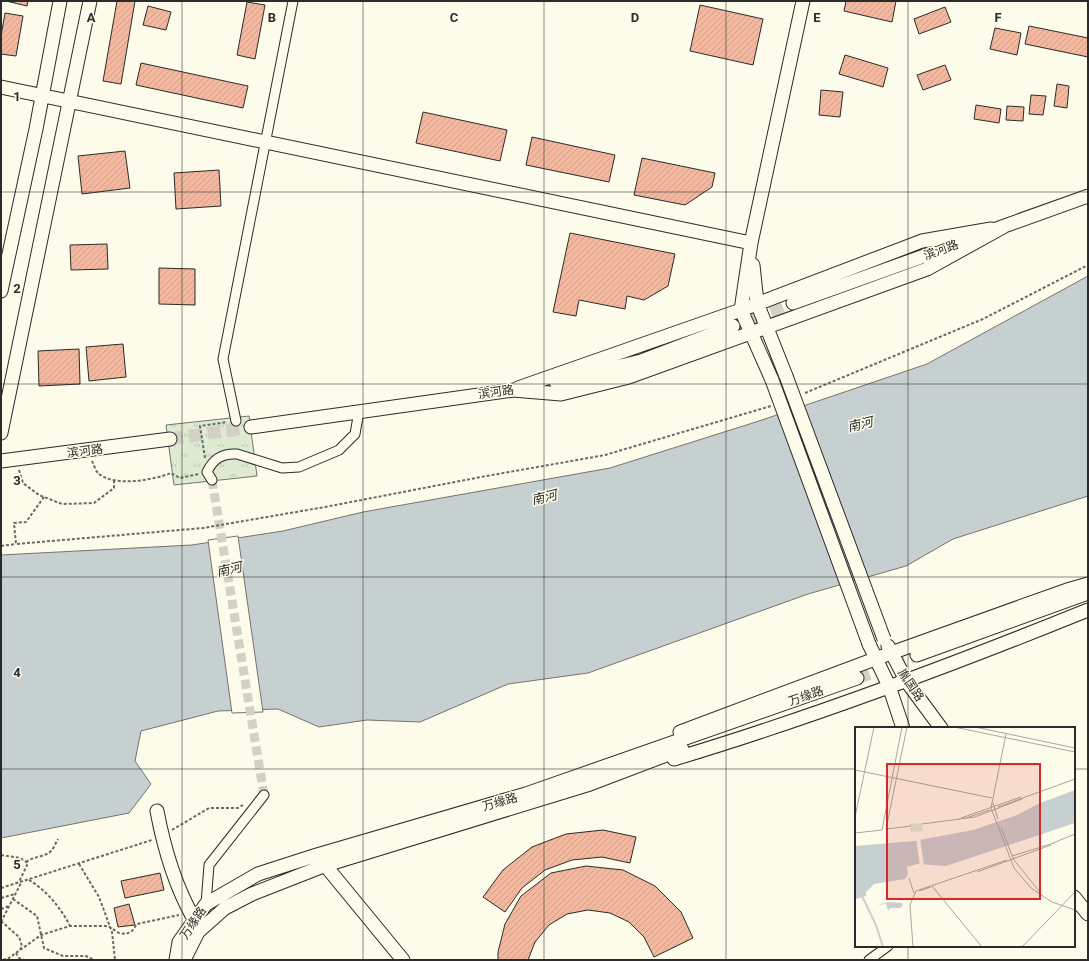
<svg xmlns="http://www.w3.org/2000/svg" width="1089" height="961" font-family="Roboto,'Noto Sans SC',sans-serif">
  <defs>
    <pattern id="park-tufts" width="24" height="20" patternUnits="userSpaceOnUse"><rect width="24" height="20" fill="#deebd1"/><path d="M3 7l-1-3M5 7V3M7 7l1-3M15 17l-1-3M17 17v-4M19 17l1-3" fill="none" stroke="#bfcab4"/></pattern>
    <pattern id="building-hatch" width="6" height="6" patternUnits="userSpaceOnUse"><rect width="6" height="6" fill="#f2b8a0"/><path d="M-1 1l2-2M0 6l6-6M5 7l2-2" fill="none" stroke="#d09e8a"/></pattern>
  </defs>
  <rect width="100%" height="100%" fill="#fdfbea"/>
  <path fill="url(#park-tufts)" stroke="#74746e" d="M249,416L257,476L174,485L166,425Z"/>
  <path fill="#c7d0d0" stroke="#74746e" d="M1088,276V496L953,539L906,566L808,594L588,673L508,684L420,722L367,720L319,727L278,709L218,711L141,731L135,761L151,784L129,813L1,838V555L192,545L283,531L363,512L610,468L759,421L927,364Z"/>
  <path fill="#fdfbea" stroke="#74746e" d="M238,536L263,712L232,713L208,540Z"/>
  <path fill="url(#building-hatch)" stroke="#2b2b2b" d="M6,1H28L27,6Z
    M117,1H135L121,84L103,81Z
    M846,1H896L892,22L844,11Z
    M247,2L265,5L255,59L237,55Z
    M700,5L763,19L753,65L690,51Z
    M148,6L171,12L166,30L143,25Z
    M945,7L951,22L919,34L914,19Z
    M5,13L23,16L16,56L1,54V36Z
    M1029,26L1088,38V57L1025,44Z
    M995,28L1021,33L1017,55L990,49Z
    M845,55L888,68L883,87L839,74Z
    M141,63L248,86L243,108L136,85Z
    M945,65L951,80L923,90L917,75Z
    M1057,84L1069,86L1067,108L1054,106Z
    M821,90L843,92L840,117L819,115Z
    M1031,95L1046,96L1043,115L1029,114Z
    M976,105L1001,109L999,123L974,119Z
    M1007,106L1024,107L1023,121L1006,120Z
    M423,112L507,130L500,161L416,143Z
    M532,137L615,155L609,182L526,165Z
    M125,151L130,188L82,194L78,156Z
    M642,158L715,173L712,187L685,205L634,195Z
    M219,170L221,206L176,209L174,173Z
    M570,233L675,254L668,286L644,300L627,296L625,309L579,300L576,316L553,312Z
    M107,244L108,269L71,270L70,245Z
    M159,268L195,269V305L159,304Z
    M123,344L126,377L89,381L86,347Z
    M79,349L80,384L39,386L38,351Z
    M603,830L636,837L630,863L602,857L572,860L545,870L522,888L505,912L483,897L503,870L532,847L566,834Z
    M586,866L623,870L655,886L681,912L693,938L654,957L644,937L629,922L610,913L588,910L567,914L549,925L535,942L528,960H498V952L505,924L521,896L551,873Z
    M160,873L164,890L125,898L121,881Z
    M129,904L135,925L118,927L114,908Z"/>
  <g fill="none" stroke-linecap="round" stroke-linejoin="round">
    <path stroke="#d3d1c4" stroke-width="9" stroke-dasharray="9 4.5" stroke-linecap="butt" d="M212,480L264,795"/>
    <path stroke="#d3d1c4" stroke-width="13" stroke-dasharray="13 6" stroke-linecap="butt" d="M735,325L793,303
      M170,439L251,427
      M857,678L917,655"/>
    <g stroke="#2b2b2b" stroke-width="11">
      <path id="street" d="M236,421L223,359L293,1
        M212,480L207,472C213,459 222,453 237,454L282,468L299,467L339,450L355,434L359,411
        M206,904L209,865L264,795
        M869,960L888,946"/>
    </g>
    <g stroke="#2b2b2b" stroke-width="15">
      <path id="secondary" d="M1,87L751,243
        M996,229L1088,196
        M753,265L757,303L786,376
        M1,291L36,129L60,1
        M793,303L963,242
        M772,380L741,310L751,243L803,1
        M556,382L641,361L733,326
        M518,388L741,310L922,241L991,229
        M513,390L561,394L629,377L927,269L1003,227
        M251,427L521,389
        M1,433L90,1
        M1,461L170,439
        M869,644L889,686L903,728
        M888,646L907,682L941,728
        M917,655L1088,593
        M680,732L891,653L1067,590L1088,584
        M674,759C814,717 952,665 1088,610
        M157,811C164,848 175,886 194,919
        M320,859L403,960
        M1074,897L1088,914
        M176,960L179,942L206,904L258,874L317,855L526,794L857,678
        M184,960L198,932L225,908L252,894L326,865L590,784L682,749"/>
    </g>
    <path stroke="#6a6964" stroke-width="2" stroke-dasharray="3 2" stroke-linecap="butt" d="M805,393L983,319L1088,265
      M205,458L200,426L227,422
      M92,461C94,465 96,472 99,474C116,487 153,480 171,473L180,478L199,474
      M19,470L23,483L39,495L62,504L94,503L114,488V481
      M44,497L26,522L14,523L16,544L203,528L325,507L481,477L605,455L771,406
      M1,546L16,544
      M172,830L209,808H238L243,805
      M1,855L20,858L28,863L19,882
      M26,862C34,856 45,857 51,851C54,848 56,842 58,839
      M79,864L99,897L112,932L115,960
      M29,880C46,890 61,908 70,926
      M1,888L152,840
      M1,898L15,894
      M13,899L37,916L44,948L63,956H86L94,960
      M1,909L9,906
      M1,921L19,937L22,946L20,950
      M1,922L21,883
      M1,952V960
      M16,953L19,958L24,960
      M3,960L9,958L41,935L70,926H108L119,933L126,934L132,931L137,924L179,915"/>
    <use href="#street" stroke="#fdfbea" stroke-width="9"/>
    <use href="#secondary" stroke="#fdfbea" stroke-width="13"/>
    <g stroke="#2b2b2b" stroke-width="15" stroke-linecap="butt">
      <path id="secondary-bridge" d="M786,376L884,639
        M772,380L869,644"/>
    </g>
    <use href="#secondary-bridge" stroke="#fdfbea" stroke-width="13"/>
  </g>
  <path fill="none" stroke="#2b2b2b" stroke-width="1" stroke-opacity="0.55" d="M182,1V960M363,1V960M544,1V960M726,1V960M908,1V728M1,192H1088M1,384H1088M1,577H1088M1,769H856M1074,769H1088M908,946V960"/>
  <g text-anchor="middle" stroke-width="3" stroke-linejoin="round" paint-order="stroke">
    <g font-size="12" fill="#2b2b2b" stroke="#fdfbea">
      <text transform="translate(941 250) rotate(-20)" y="4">滨河路</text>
      <text transform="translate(496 392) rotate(-8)" y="4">滨河路</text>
      <text transform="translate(85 451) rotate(-7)" y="4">滨河路</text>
      <text transform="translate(911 685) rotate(56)" y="4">胤国路</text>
      <text transform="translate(806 696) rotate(-19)" y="4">万缘路</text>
      <text transform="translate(500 802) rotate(-16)" y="4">万缘路</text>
      <text transform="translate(193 923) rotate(-56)" y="4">万缘路</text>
    </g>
    <g font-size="13" font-style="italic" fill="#2b2b2b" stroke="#fdfbea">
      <text transform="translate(860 424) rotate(-13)" y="5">南河</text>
      <text transform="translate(544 497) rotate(-13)" y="5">南河</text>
      <text transform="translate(229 569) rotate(-13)" y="5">南河</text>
    </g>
  </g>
  <g transform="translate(855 727)">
    <rect width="220" height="220" fill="#fdfbea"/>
    <path d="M67,96L68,104L56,105L55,97Z" fill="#deebd1"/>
    <path d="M220,63V96L91,139L62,137L52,140L53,147L50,152L19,157L11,165V169L1,172L0,119L59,114L118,103L162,88L185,76ZM34,175L47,176L48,178L45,181H35L33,184L31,177L22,178Z" fill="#c7d0d0"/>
    <path d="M61,111H65L69,139H65Z" fill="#fdfbea"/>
    <path fill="none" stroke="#c7d0d0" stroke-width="2" d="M7,169L21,198L28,220"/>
    <path fill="none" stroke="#a9a89e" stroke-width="1" d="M99,0L220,25M120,0L220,21M151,7L136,81L159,141L176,161L197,175L220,183M0,43L137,71M138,76L143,92M143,80L220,52M0,90L19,0M106,91L166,70M111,91L135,83M104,92L120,90L167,72M67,97L105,92M146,101L159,133L184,164M31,102L52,0M31,102L56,99M27,103L47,0M0,106L27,103M198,116L220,107M157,129L199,116M122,145L196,118M54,151L59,166M77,159L127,220M64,164L76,160M58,220L55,178L61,164L152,133M167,220L220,165"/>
    <path fill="#d62828" fill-opacity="0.15" stroke="#d62828" stroke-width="2" d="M32,37H185V172H32Z"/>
    <rect width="220" height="220" fill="none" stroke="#2b2b2b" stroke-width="2"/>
  </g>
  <g font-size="13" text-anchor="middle" font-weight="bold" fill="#2b2b2b" stroke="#fdfbea" stroke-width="3" stroke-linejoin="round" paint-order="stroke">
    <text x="91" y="22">A</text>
    <text x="272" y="22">B</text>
    <text x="454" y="22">C</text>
    <text x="635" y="22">D</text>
    <text x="817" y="22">E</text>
    <text x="998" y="22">F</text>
    <text x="17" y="101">1</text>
    <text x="17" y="293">2</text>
    <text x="17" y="485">3</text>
    <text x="17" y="677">4</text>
    <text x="17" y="869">5</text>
  </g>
  <rect width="1089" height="961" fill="none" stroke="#2b2b2b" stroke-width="4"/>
</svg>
